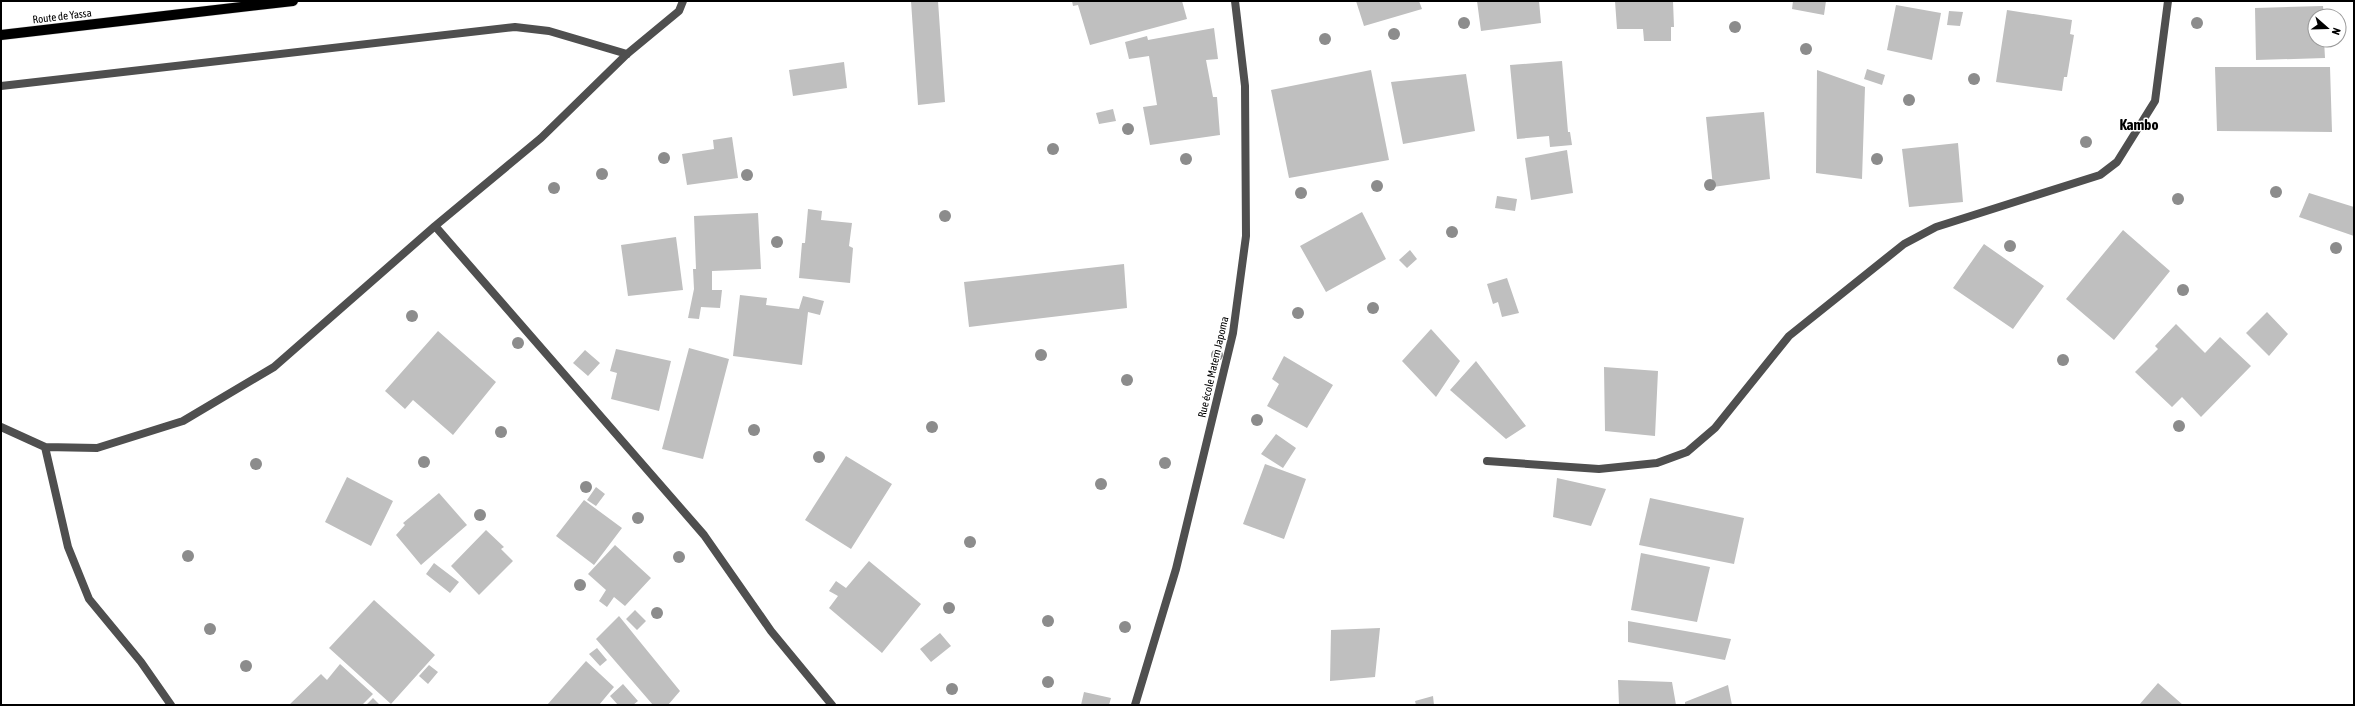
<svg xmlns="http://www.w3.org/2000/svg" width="2355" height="706" font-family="'Asap Condensed',sans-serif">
  <rect width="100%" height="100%" fill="#fff"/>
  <path fill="#bfbfbf" d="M911,1H938L945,102L918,105Z
    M1072,1H1182L1187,19L1090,45L1078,5L1073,6Z
    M1356,1H1419L1422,9L1364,26Z
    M1477,1H1539L1541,23L1481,31Z
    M1615,1H1673L1674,27H1671V41H1644L1643,29H1617Z
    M1793,1H1826L1824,15L1792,9Z
    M1896,5L1941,13L1932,60L1887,50Z
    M2323,6L2324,16H2315V40H2324L2325,58L2256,60L2255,8Z
    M2007,10L2072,20L2070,34L2074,35L2067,77H2064L2062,91L1996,82Z
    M1949,11L1963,12L1960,26L1947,25Z
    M1214,28L1218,59L1206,60L1213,97H1217L1220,135L1150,145L1143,107L1157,105L1149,56L1129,59L1125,42L1147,36L1148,40Z
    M1562,61L1568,132H1570L1572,145L1550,147L1549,136L1517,139L1510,65Z
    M844,62L847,88L793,96L789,70Z
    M2215,67H2330L2332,132L2217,131Z
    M1867,69L1885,75L1882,85L1864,79Z
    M1371,70L1389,160L1289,178L1271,90Z
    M1817,70L1865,87L1862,179L1816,173Z
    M1466,74L1475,131L1403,144L1391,82Z
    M1113,109L1116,121L1099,124L1096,113Z
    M1764,112L1770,179L1713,187L1706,117Z
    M732,137L738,178L687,185L682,154L714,149L713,140Z
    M1958,143L1963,202L1909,207L1902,149Z
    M1567,150L1573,193L1531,200L1525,158Z
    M2309,193L2354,207V236L2299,217Z
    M1497,196L1517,199L1515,211L1495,208Z
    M808,209L822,211L821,220L852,223L849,246L853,248L850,283L799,278L802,243H805Z
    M1362,212L1386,259L1326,292L1300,246Z
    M758,213L761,269L712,271V290H722L720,308L701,307L699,319L688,318L694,289L693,269H696L694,216Z
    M2123,230L2170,271L2114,340L2066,299Z
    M676,237L683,290L628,296L621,245Z
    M1984,244L2044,286L2013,329L1953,288Z
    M1410,250L1417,259L1407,268L1399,260Z
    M1124,264L1127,308L969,327L964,282Z
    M1507,278L1519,313L1502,317L1498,302L1493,304L1487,284Z
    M740,295L767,298L766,305L799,309L803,296L824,301L820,315L808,312L802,365L733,356Z
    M2267,312L2288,334L2269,356L2246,333Z
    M2176,324L2205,353L2220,337L2251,366L2201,417L2182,397L2172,407L2135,372L2158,349L2155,346Z
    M1431,329L1460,361L1436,397L1402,361Z
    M438,331L496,382L453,435L413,400L405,409L385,391Z
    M689,348L729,359L703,459L662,449Z
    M616,349L671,361L659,411L611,399L617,373L610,371Z
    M585,350L600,363L588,376L573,363Z
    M1284,356L1333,385L1307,428L1267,406L1279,384L1272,379Z
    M1476,361L1526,426L1506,439L1450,390Z
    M1604,367L1658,371L1655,436L1605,431Z
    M1276,434L1296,448L1283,468L1261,454Z
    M846,456L892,484L851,549L805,520Z
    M1265,464L1306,479L1284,539L1243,524Z
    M347,477L393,501L371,546L325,522Z
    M1557,478L1606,489L1591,526L1553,517Z
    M596,487L605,494L596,506L587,500Z
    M439,493L467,525L421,565L396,535L405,525L403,523Z
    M1650,498L1744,518L1734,564L1639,545Z
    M584,500L622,528L594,565L556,536Z
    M486,530L504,547L501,549L513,561L479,595L451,566Z
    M615,545L651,578L625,606L614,597L607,607L599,601L606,590L588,574Z
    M1641,553L1710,567L1697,622L1631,610Z
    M869,561L921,604L882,653L829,608L838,596L829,591L836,581L846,588Z
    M434,563L459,582L450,593L426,574Z
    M374,600L435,655L391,704L329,648Z
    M635,610L646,621L637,630L626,619Z
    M619,616L680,691L668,705H653L596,639Z
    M1628,621L1731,639L1725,660L1628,642Z
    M1380,628L1375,677L1330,681L1331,630Z
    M940,633L951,646L931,662L920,649Z
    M597,648L607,660L600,666L589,654Z
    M586,661L614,687L599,705H547Z
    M340,664L373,694L362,705H289L321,674L327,680Z
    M429,665L438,672L428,684L419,676Z
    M1618,680L1672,682L1676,705H1619Z
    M2158,683L2183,705H2139Z
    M623,684L638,701L633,705H618L610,696Z
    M1728,685L1732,705H1685V702Z
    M1084,692L1111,698L1109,705H1081Z
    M1433,696L1434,705H1416L1415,701Z
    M373,698L380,705H366Z"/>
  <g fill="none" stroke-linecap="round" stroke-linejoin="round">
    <g stroke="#dbdbdb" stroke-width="11">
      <path id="primary" d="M1,35L293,1"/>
    </g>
    <path stroke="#4f4f4f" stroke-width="8" d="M1,86L515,27L549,31L627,54
      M435,226L704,535L771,631L832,705
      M1,427L45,447L97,448L183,421L274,367L435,226L541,138L627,54L679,11L683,1
      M45,447L68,547L89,599L141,662L171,705
      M1487,461L1599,469L1657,463L1687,452L1715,428L1789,336L1904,244L1936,227L2100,175L2117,162L2155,101L2168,1
      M1135,705L1176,569L1233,333L1246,236L1245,86L1235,1"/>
    <use href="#primary" stroke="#000" stroke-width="10"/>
  </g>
  <g fill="#8c8c8c">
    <circle cx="1464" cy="23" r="6"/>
    <circle cx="2197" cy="23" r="6"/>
    <circle cx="1735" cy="27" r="6"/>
    <circle cx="1394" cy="34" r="6"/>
    <circle cx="1325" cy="39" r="6"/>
    <circle cx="1806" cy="49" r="6"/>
    <circle cx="1974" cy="79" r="6"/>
    <circle cx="1909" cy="100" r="6"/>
    <circle cx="1128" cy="129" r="6"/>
    <circle cx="2086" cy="142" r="6"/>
    <circle cx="1053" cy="149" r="6"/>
    <circle cx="664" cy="158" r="6"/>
    <circle cx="1186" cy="159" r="6"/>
    <circle cx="1877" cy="159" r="6"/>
    <circle cx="602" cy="174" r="6"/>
    <circle cx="747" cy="175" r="6"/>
    <circle cx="1710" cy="185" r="6"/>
    <circle cx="1377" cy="186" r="6"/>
    <circle cx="554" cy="188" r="6"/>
    <circle cx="2276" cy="192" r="6"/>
    <circle cx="1301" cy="193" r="6"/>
    <circle cx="2178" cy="199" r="6"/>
    <circle cx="945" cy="216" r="6"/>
    <circle cx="1452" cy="232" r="6"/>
    <circle cx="777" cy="242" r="6"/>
    <circle cx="2010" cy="246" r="6"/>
    <circle cx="2336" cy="248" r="6"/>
    <circle cx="2183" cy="290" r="6"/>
    <circle cx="1373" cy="308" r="6"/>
    <circle cx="1298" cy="313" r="6"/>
    <circle cx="412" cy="316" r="6"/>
    <circle cx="518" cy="343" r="6"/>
    <circle cx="1041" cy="355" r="6"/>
    <circle cx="1217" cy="355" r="6"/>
    <circle cx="2063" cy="360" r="6"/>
    <circle cx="1127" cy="380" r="6"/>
    <circle cx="1257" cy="420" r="6"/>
    <circle cx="2179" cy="426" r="6"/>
    <circle cx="932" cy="427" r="6"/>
    <circle cx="754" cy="430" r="6"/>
    <circle cx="501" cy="432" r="6"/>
    <circle cx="819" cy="457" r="6"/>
    <circle cx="424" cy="462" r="6"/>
    <circle cx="1165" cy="463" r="6"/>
    <circle cx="256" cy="464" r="6"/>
    <circle cx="1101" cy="484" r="6"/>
    <circle cx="586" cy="487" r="6"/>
    <circle cx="480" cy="515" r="6"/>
    <circle cx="638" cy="518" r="6"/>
    <circle cx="970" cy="542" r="6"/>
    <circle cx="188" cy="556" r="6"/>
    <circle cx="679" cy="557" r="6"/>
    <circle cx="580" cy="585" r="6"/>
    <circle cx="949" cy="608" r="6"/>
    <circle cx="657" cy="613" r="6"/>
    <circle cx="1048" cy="621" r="6"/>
    <circle cx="1125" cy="627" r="6"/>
    <circle cx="210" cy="629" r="6"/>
    <circle cx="246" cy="666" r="6"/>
    <circle cx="1048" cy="682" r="6"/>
    <circle cx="952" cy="689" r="6"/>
  </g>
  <g text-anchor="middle" stroke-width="3" stroke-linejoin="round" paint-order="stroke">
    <g font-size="11" fill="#000" stroke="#fff">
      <text transform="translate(62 16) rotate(-7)" y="4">Route de Yassa</text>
      <text transform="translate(1213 367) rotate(-77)" y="4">Rue école Matern Japoma</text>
    </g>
    <g font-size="15" font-weight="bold" fill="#000" stroke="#fff">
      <text x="2139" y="130">Kambo</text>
    </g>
  </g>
  <rect width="2355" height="706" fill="none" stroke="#000000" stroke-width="4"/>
  <g transform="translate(2327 28) rotate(110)"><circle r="19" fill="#ffffff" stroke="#999999"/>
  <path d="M0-3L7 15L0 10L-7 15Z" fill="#000000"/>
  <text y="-6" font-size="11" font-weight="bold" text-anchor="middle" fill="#000000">N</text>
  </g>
</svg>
